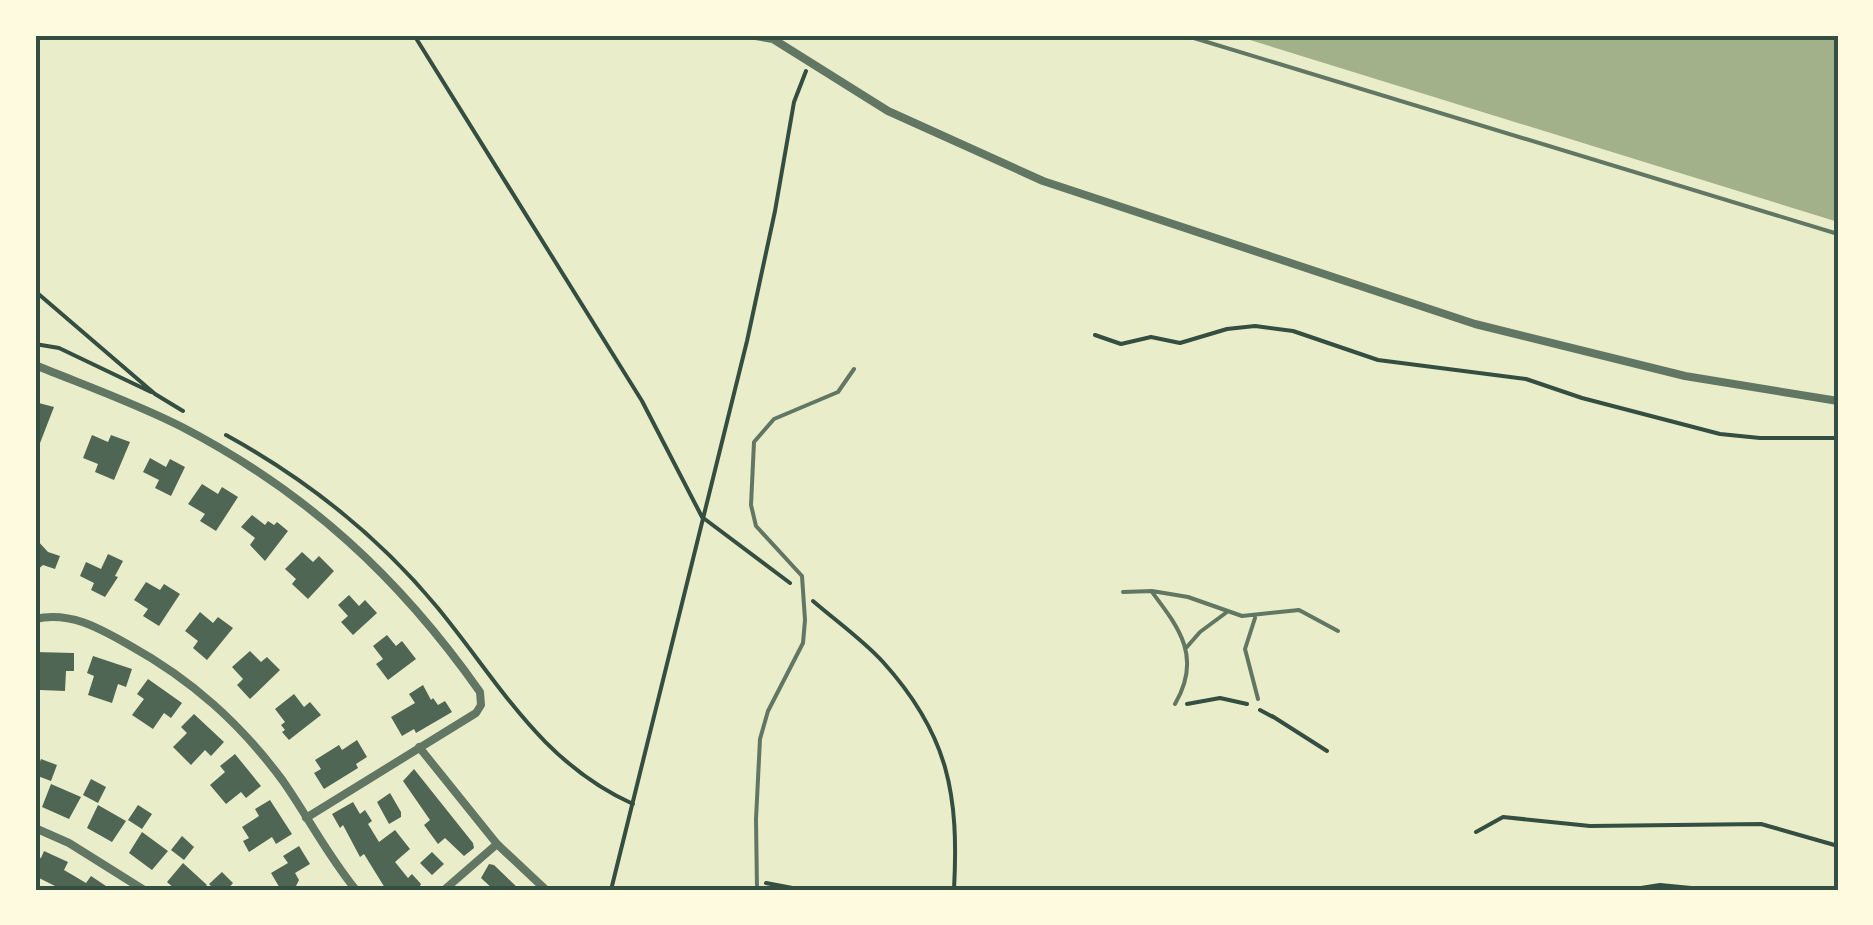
<svg xmlns="http://www.w3.org/2000/svg" width="1873" height="925" font-family="'Work Sans',sans-serif">
  <rect width="100%" height="100%" fill="#e9edc9"/>
  <path fill="#a3b18a" d="M1234,35H1838V222Z"/>
  <path fill="#4f6655" d="M35,402L54,407L35,456Z
    M92,435L108,442L111,435L130,442L114,480L95,472L98,464L83,458Z
    M150,458L166,467L170,459L185,467L171,496L155,488L159,480L143,472Z
    M202,484L218,494L222,487L238,497L216,531L200,521L205,514L188,504Z
    M252,515L265,525L268,521L274,525L277,522L288,531L265,561L250,545L255,538L241,527Z
    M37,540L48,552L60,556L55,569L43,565L35,572Z
    M302,552L313,562L319,556L334,571L308,599L292,584L296,579L285,569Z
    M108,554L123,561L115,576L118,577L105,597L91,590L94,583L80,576L86,562L101,569Z
    M146,582L160,590L164,584L180,594L159,626L143,616L148,609L134,600Z
    M349,595L359,606L365,600L377,613L353,635L341,622L348,616L338,605Z
    M200,612L213,623L218,617L233,628L207,660L193,648L198,641L185,631Z
    M387,635L396,646L402,641L416,659L388,680L376,664L383,659L373,646Z
    M250,651L261,662L267,657L280,670L250,699L237,685L243,679L232,667Z
    M35,652L74,653V671H66L65,691L40,690V670H35Z
    M93,656L132,669L126,687L118,684L112,703L88,695L94,676L87,673Z
    M148,679L182,703L171,718L164,713L153,729L132,715L144,699L137,694Z
    M423,685L431,700L433,698L438,705L445,701L452,712L416,733L414,729L402,736L391,717L415,703L409,694Z
    M294,694L304,707L310,702L321,715L289,740L282,732L285,730L281,725L285,722L275,709Z
    M194,714L224,742L211,756L205,750L191,765L173,747L187,733L181,727Z
    M357,740L367,757L356,764L358,768L324,789L314,773L321,769L315,760L339,745L342,750Z
    M235,754L261,786L246,798L241,792L226,804L210,785L225,772L220,766Z
    M41,759L57,765L51,781L35,775Z
    M414,769L473,843L474,848L464,856L445,838L438,844L424,825L430,820L403,781Z
    M91,779L106,787L98,803L83,795Z
    M51,784L81,797L69,819L42,807Z
    M390,793L401,812V817L389,824L377,802Z
    M270,800L292,834L276,844L272,837L249,852L243,841L249,838L242,827L259,816L255,809Z
    M353,802L360,814L365,810L372,821L368,824L379,842L395,830L410,849L395,862L408,878L412,874L421,884L418,890L385,888L364,854L360,857L343,825L340,828L332,814Z
    M98,805L126,821L112,842L87,828Z
    M138,805L152,814L142,829L128,820Z
    M142,832L168,851L152,870L129,853Z
    M182,836L194,847L184,860L171,850Z
    M299,846L310,864L295,873L299,880L294,890H281L271,873L288,863L283,856Z
    M44,851L68,862L64,870L76,877L86,883L91,876L112,890H63L35,876V856L41,858Z
    M432,852L444,864L432,875L420,863Z
    M183,863L207,885L202,890H176L167,882Z
    M489,864L494,865L520,890H494L481,878Z
    M222,872L233,883L227,890H215L209,884Z"/>
  <g fill="none" stroke-linecap="round" stroke-linejoin="round">
    <path stroke="#344e41" stroke-width="4" d="M414,35L642,401L702,517L790,583
      M35,291L155,394L183,411
      M1095,335L1121,344L1151,337L1180,343L1227,329L1255,326L1293,331L1378,360L1526,379L1582,398L1720,434L1760,438H1838
      M35,344L59,348L151,392
      M226,435C306,479 379,537 437,607C499,682 540,762 633,804
      M813,601C836,621 863,640 883,662C949,735 959,795 954,890
      M1187,704L1220,698L1247,704
      M1260,710L1273,717
      M1272,716L1327,751
      M1476,832L1503,817L1590,826L1761,824L1838,846
      M766,883L803,890
      M611,890L747,341L775,211L794,102L806,71
      M1628,890L1660,885L1712,890"/>
    <path stroke="#617663" stroke-width="4" d="M1184,35L1838,234
      M1123,592L1152,591L1188,597L1242,616L1299,610L1338,631
      M1152,592C1180,629 1202,658 1175,704
      M1255,618L1245,649L1258,699
      M1186,648L1200,632L1227,612
      M757,890L756,819L760,739L768,711L803,643L805,620L802,576L756,526L751,505L754,442L774,419L838,392L854,369"/>
    <path stroke="#617663" stroke-width="8" d="M750,35L773,39L888,111L1043,181L1475,324L1685,376L1838,401
      M35,365C84,385 135,403 182,427C307,492 399,577 480,692L481,705L476,713L306,818
      M35,619C70,611 99,628 129,645C192,680 240,723 283,781C308,817 328,856 356,890
      M419,747L497,844L546,890
      M35,828L69,843L144,890
      M444,890L497,844"/>
  </g>
  <rect width="1873" height="925" fill="none" stroke="#fefae0" stroke-width="75"/>
  <rect x="38" y="38" width="1798" height="850" fill="none" stroke="#344e41" stroke-width="4"/>
</svg>
